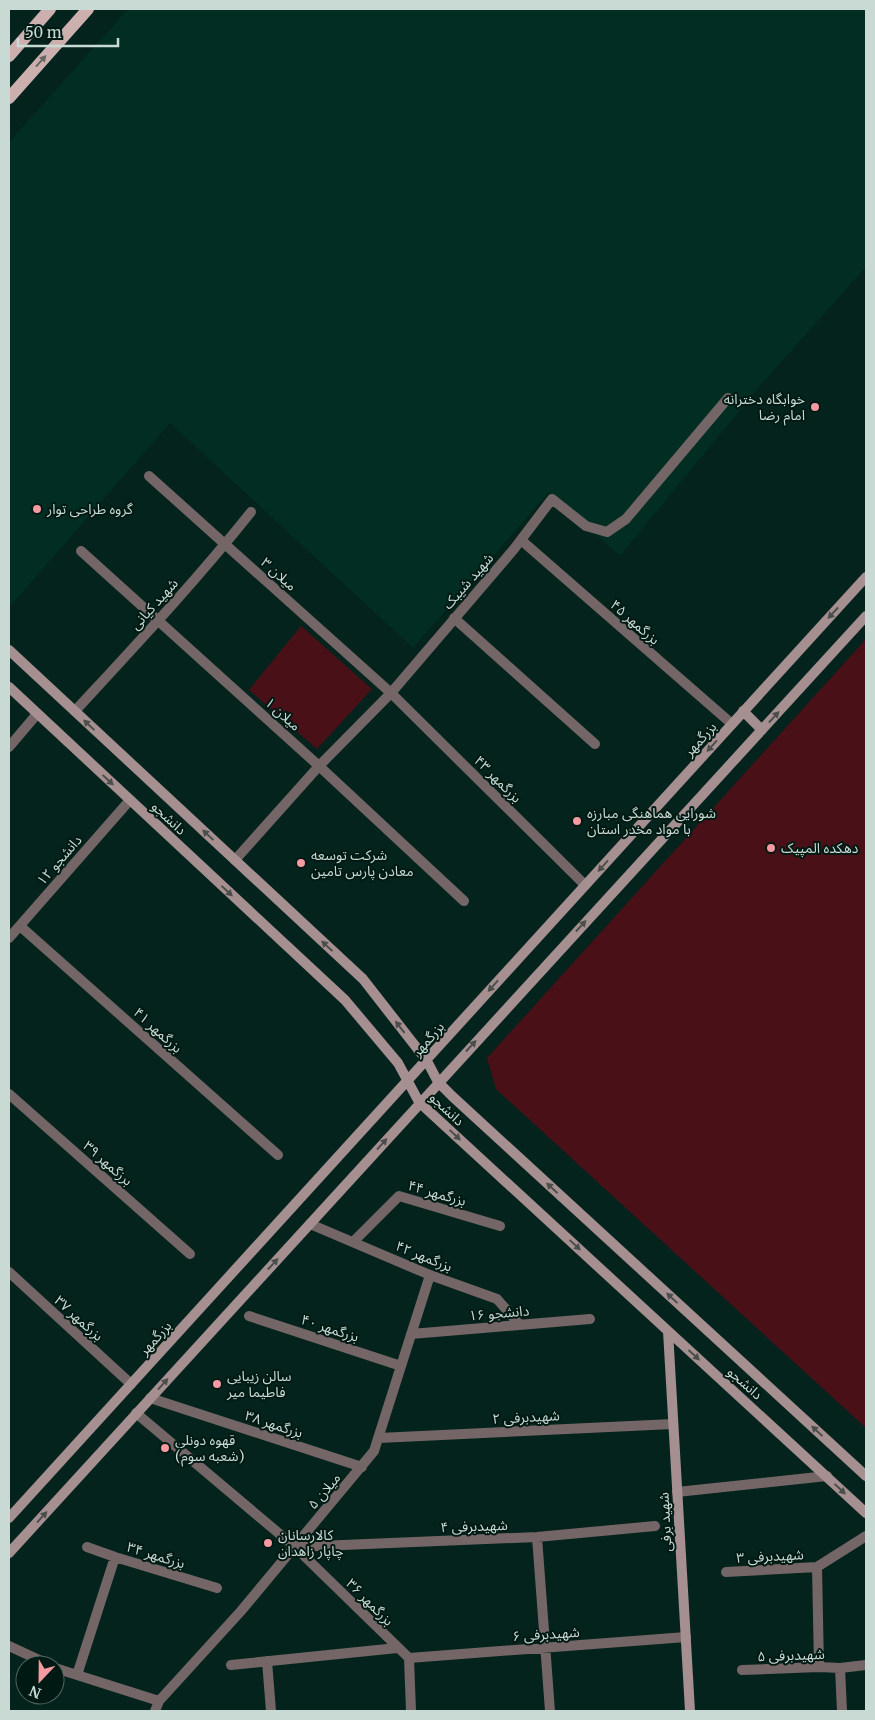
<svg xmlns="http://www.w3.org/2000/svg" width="875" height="1720" font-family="Merriweather,'Noto Sans Arabic',serif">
  <rect width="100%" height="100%" fill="#04231c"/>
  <path fill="#012d23" d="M128,9H866V267L760,386L620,556L549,492L413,648L170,423L9,608V142Z"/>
  <path fill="#491018" d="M301,626L372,689L317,749L249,690Z
    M866,639V1428L496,1089L487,1058Z"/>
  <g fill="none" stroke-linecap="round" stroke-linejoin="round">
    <path stroke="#746666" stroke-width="10" d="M149,476L391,693L585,885
      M521,540L732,724
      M81,551L319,766L464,901
      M454,618L595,744
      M75,711C135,646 196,581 251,512
      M9,747L37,714
      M235,860L319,766L391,693L514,549L552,499L586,526L607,532L626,519L728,398
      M20,926L278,1155
      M9,938L130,800
      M9,1094L190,1254
      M310,1224L430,1275L497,1299L520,1325
      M353,1242L399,1196L500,1226
      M9,1272L131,1384
      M249,1316L401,1366
      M411,1334L590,1319
      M150,1398L362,1467
      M136,1413L295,1547L409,1658L411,1711
      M379,1438L673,1424
      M677,1492L827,1476
      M537,1537L550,1711
      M87,1547L115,1557L217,1588
      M295,1547L537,1537L655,1526
      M817,1567L819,1667
      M726,1572L817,1567L866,1536
      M9,1646L50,1665
      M409,1658L686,1637
      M267,1661L271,1711
      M231,1665L397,1648
      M55,1668L159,1701
      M840,1668L842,1711
      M742,1670L819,1667L840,1668L866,1665
      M77,1675L115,1557
      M155,1711L159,1701L241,1611L374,1451L430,1275"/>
    <path stroke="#a68f90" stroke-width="10" d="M9,650L363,979L427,1061L438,1082L452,1096L866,1476
      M9,687L345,1000L398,1063L419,1102L866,1513
      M743,711L762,730
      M668,1331L690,1711
      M9,1518L866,577
      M9,1553C294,1240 579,927 866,616"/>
    <path stroke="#ccb0b0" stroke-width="12" d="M9,56L50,9
      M9,98L88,9"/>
  </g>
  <defs><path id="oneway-solid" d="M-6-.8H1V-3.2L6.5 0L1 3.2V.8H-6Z" transform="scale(1.25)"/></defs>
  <use fill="#666562" href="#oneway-solid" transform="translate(41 61) rotate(-48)"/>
  <g fill="#4b4f4b">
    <use href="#oneway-solid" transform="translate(833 613) rotate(133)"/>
    <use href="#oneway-solid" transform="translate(774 717) rotate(-47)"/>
    <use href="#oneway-solid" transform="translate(89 725) rotate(-137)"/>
    <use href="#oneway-solid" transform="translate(712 746) rotate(132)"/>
    <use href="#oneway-solid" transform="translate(108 780) rotate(43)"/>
    <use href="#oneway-solid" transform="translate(208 835) rotate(-137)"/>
    <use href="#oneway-solid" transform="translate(603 866) rotate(132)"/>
    <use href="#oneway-solid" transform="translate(227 891) rotate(43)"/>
    <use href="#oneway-solid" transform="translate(581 926) rotate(-47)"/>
    <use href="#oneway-solid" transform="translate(327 946) rotate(-137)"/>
    <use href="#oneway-solid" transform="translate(493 986) rotate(132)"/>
    <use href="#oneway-solid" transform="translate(400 1027) rotate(-128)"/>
    <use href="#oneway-solid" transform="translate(471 1046) rotate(-47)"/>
    <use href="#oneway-solid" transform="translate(455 1135) rotate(43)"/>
    <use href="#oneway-solid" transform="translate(382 1144) rotate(-48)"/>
    <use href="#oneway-solid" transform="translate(552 1188) rotate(-137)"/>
    <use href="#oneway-solid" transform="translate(575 1245) rotate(43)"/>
    <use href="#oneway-solid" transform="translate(273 1264) rotate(-47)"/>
    <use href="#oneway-solid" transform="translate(672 1298) rotate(-137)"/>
    <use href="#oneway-solid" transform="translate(694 1355) rotate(42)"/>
    <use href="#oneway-solid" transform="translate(163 1384) rotate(-48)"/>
    <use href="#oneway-solid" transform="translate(817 1431) rotate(-137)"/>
    <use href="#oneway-solid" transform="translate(840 1489) rotate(43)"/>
    <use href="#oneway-solid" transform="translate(42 1517) rotate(-48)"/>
  </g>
  <g fill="#f49aa0" stroke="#001a13" stroke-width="2">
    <circle cx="815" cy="407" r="5"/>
    <circle cx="37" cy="509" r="5"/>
    <circle cx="577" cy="821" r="5"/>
    <circle cx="771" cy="848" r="5"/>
    <circle cx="301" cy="863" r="5"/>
    <circle cx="217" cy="1384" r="5"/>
    <circle cx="165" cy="1448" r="5"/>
    <circle cx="268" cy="1543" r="5"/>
  </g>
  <g text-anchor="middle" stroke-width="4" stroke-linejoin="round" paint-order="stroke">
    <g font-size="14" fill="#c9d9d4" stroke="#001a13" text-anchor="start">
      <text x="805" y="404" text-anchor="end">خوابگاه دخترانه<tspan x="805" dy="16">امام رضا</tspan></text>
      <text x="47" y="514">گروه طراحی توار</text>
      <text x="587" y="818">شورایی هماهنگی مبارزه<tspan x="587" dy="16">با مواد مخدر استان</tspan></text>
      <text x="781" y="853">دهکده المپیک</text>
      <text x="311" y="860">شرکت توسعه<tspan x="311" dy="16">معادن پارس تامین</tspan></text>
      <text x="227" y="1381">سالن زیبایی<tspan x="227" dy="16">فاطیما میر</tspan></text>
      <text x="175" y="1445">قهوه دونلی<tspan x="175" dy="16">(شعبه سوم)</tspan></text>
      <text x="278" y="1540">کالارسانان<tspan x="278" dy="16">چاپار زاهدان</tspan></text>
    </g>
    <g font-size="14" fill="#c9d9d4" stroke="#001a13">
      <text transform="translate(279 574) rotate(42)" y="5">میلان ۳</text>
      <text transform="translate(468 581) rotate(-49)" y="5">شهید شیبک</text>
      <text transform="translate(154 604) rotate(-48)" y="5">شهید کیانی</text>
      <text transform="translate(635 622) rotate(41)" y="5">بزرگمهر ۴۵</text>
      <text transform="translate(283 714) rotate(42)" y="5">میلان ۱</text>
      <text transform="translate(700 739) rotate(-48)" y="5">بزرگمهر</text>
      <text transform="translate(498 779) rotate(45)" y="5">بزرگمهر ۴۳</text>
      <text transform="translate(169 818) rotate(43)" y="5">دانشجو</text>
      <text transform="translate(59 860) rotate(-49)" y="5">دانشجو ۱۲</text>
      <text transform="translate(158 1030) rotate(42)" y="5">بزرگمهر ۴۱</text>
      <text transform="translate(428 1039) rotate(-49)" y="5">بزرگمهر</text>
      <text transform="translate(447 1109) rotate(43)" y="5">دانشجو</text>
      <text transform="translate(108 1163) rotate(41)" y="5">برزگمهر ۳۹</text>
      <text transform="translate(437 1193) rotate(16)" y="5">بزرگمهر ۴۴</text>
      <text transform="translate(424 1256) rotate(22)" y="5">بزرگمهر ۴۲</text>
      <text transform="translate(499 1313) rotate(-5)" y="5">دانشجو ۱۶</text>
      <text transform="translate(79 1318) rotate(42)" y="5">بزرگمهر ۳۷</text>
      <text transform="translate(330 1328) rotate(18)" y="5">بزرگمهر ۴۰</text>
      <text transform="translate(155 1338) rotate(-48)" y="5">بزرگمهر</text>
      <text transform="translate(745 1383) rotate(42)" y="5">دانشجو</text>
      <text transform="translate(526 1417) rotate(-3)" y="5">شهیدبرفی ۲</text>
      <text transform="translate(274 1424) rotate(18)" y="5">بزرگمهر ۳۸</text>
      <text transform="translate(324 1491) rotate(-50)" y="5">میلان ۵</text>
      <text transform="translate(665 1522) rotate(-93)" y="5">شهید برفی</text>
      <text transform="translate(474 1526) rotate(-2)" y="5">شهیدبرفی ۴</text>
      <text transform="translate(156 1555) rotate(17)" y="5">بزرگمهر ۳۴</text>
      <text transform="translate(770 1556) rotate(-3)" y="5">شهیدبرفی ۳</text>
      <text transform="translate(370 1602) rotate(45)" y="5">بزرگمهر ۳۶</text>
      <text transform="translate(546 1634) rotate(-4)" y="5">شهیدبرفی ۶</text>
      <text transform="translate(791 1655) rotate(-2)" y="5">شهیدبرفی ۵</text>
    </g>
  </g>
  <rect width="875" height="1720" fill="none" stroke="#c9d9d4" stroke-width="20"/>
  <g transform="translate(40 1680) rotate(202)"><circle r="24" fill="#001a13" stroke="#506660"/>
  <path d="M0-4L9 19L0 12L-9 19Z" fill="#f49aa0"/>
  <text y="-8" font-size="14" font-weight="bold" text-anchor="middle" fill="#c9d9d4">N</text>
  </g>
  <path d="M18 38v8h100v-8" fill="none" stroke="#c9d9d4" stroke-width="2.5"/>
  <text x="25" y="38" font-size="15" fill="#c9d9d4" stroke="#001a13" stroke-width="4" paint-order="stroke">50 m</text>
</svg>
